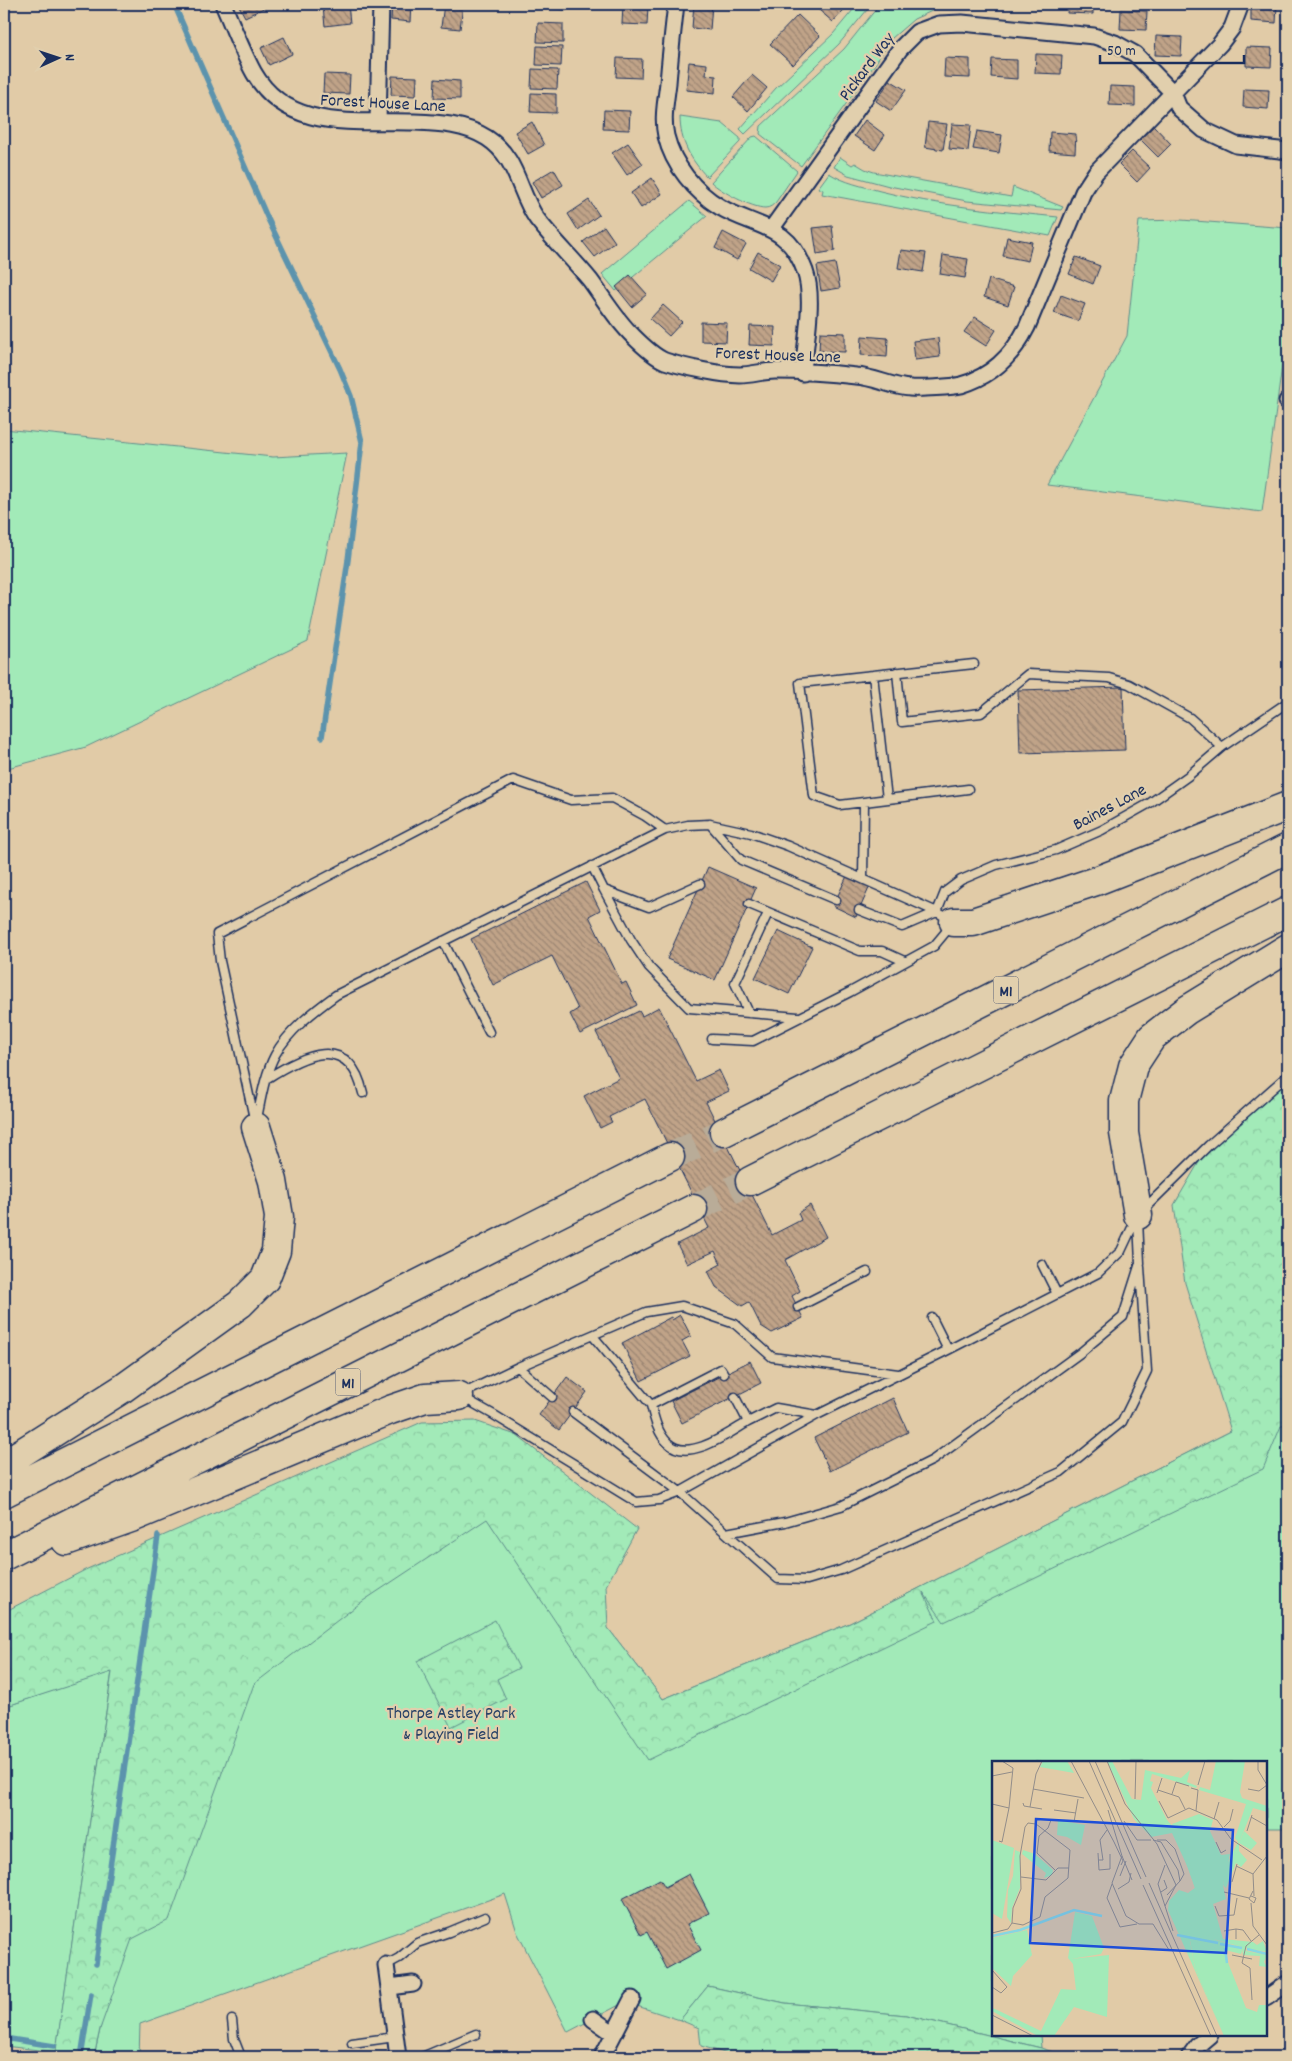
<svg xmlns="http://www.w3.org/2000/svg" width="1292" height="2061" font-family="Dekko,sans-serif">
  <defs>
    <pattern id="forest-crowns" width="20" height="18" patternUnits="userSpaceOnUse" patternTransform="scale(1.25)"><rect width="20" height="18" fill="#a2eab8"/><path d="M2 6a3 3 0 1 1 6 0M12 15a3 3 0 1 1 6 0" fill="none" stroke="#8bc9a1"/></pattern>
    <pattern id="building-back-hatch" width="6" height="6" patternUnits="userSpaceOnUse" patternTransform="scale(1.25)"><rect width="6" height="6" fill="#c0a388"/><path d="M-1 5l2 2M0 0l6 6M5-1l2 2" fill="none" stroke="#9b8572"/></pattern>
  </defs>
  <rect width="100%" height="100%" fill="#e1cba7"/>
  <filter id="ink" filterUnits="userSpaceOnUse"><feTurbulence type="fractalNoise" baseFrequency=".02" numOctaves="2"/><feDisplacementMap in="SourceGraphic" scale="10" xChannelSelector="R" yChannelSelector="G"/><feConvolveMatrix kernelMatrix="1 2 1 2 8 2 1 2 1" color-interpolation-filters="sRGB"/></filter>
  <g filter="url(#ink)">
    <path fill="#a2eab8" stroke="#5e8c8b" d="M858,4H872L839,44L745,134L740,129L776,88L833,34Z
      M880,4H931L932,11L914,19L892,38L875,64L801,166L760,134L761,126L844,49Z
      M680,117L722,123L740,138V142L707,177C691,160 680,142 680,117Z
      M756,136L797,171L776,202C773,205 770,208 765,208C752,208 720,191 711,182L752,137Z
      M840,157L852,165L855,163L865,169L874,172L1011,197L1013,187L1063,207L1061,210L967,201L889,186L848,175L834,167Z
      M829,173C845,183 862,186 880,191C938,206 998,211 1058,217L1050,236L822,194L823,190L818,188Z
      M689,201L707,216L616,291L602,274Z
      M1181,220L1288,228V322L1262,512L1047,485L1127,336L1139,221Z
      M4,429L273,457L347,453L308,641L86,747L4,769Z
      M1288,1425V1828H1266V1762H993V2035H1040L1041,2048L906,2015L785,2003L708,1986L680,2020L625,2002L568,2032L517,1932L505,1894L140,2024L139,2057H94L110,1984L195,1644L473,1484L608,1628L663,1699L850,1623L1231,1431Z
      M112,1671L56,2052L4,2046V1707Z"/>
    <path fill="url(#forest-crowns)" stroke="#5e8c8b" d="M1288,1075V1425L1281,1426L1263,1469L944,1622L923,1592L937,1621L648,1760L487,1519L363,1601L254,1684L169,1920L132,1939L100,2029L94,2057H55L112,1672L4,1707V1612L85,1570L422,1422L475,1421L516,1435L637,1529L606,1586L608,1628L663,1699L850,1623L1231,1431L1185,1283L1174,1205L1209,1145Z
      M495,1620L519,1668L497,1679L506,1699L451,1727L417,1661Z
      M708,1986L785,2003L906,2015L1041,2048L1068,2057H738L701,2046L699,2028L680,2020Z"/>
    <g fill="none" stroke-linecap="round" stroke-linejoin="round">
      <path stroke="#5b93ad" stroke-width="5.5" d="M174,4L267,217L340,369L351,396L362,442L348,560L322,737
        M96,1964L158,1536
        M4,2038L54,2046
        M81,2057L91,1994"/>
    </g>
    <path fill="url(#building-back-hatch)" stroke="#1b2f5e" d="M238,4H267L268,6L245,17Z
      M348,4L350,23L325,26L323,7Z
      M392,4H411L410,22L391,20Z
      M444,4H463L460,29L441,27Z
      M542,4H567V10L542,8Z
      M694,4H712L710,30L692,28Z
      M812,4H849L833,22Z
      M1068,4H1093V14L1067,13Z
      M1251,4H1277L1276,23L1251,21Z
      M623,5L648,6L647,25L622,24Z
      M1121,10L1147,11L1146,30L1120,29Z
      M798,15L820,36L793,65L770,44Z
      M538,23L563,24V43L537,42Z
      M1156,36L1182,37L1181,56L1155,55Z
      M284,37L292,54L269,65L261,48Z
      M537,46L562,47L561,66L536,65Z
      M1246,47L1272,48L1271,67L1246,66Z
      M1036,54L1062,55L1061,74L1035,73Z
      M617,58L642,59L641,78L616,77Z
      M945,58L970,59V78L944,77Z
      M992,59L1017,60V79L991,77Z
      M689,62L707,64L706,75L716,76L715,93L686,90Z
      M532,69L558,70L557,89L531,88Z
      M324,74L350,75L349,94L323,93Z
      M752,75L767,88L748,111L733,97Z
      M392,76L417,77L416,96L391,95Z
      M435,79L460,81V99L434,98Z
      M890,80L906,90L891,111L876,101Z
      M1110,86L1135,87V106L1109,105Z
      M1244,89L1269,90L1268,109L1243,107Z
      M531,93L556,94V113L530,112Z
      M604,110L630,111L629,130L603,129Z
      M865,120L885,135L875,150L854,136Z
      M532,122L544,145L528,154L515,132Z
      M928,122L947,124L943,150L925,147Z
      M952,124L971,125L968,151L949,149Z
      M1154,126L1171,144L1158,157L1140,139Z
      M977,131L1002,135L999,153L973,149Z
      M1050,132L1076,134L1075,153L1049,151Z
      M628,143L643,164L627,175L612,153Z
      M1132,151L1150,168L1137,182L1119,164Z
      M554,169L563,185L541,198L532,182Z
      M652,178L662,194L641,208L631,193Z
      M589,200L599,215L578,230L568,214Z
      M604,226L615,242L595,257L583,242Z
      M832,226L835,251L817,254L813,228Z
      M723,232L746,244L737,260L715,248Z
      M1007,237L1032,242L1028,261L1003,256Z
      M901,250L926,253L923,272L898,268Z
      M758,252L780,265L771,281L749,268Z
      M943,255L968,259L965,278L940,274Z
      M1076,257L1100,266L1093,284L1069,274Z
      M835,263L840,288L821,291L817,266Z
      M630,275L647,294L632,307L616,287Z
      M989,279L1014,287L1008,305L984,297Z
      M1061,295L1085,304L1078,321L1054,313Z
      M663,305L682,322L669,336L650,319Z
      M975,317L996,330L986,346L964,332Z
      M701,322L727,323L726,342L701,341Z
      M750,326L775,327L774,346L749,345Z
      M820,332L845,333V352L819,351Z
      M862,336L888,338L887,357L861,355Z
      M938,338L940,357L915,360L913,341Z
      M1123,687L1125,750L1020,753L1018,690Z
      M708,867L756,888L715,980L667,959Z
      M847,876L870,886L856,917L833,906Z
      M586,882L600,910L589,916L622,984L626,982L637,1005L580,1034L570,1014L578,1009L552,956L493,985L471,939Z
      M778,931L812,947L789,994L755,978Z
      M659,1007L696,1081L719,1070L729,1091L706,1102L772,1235L801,1220L798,1213L810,1205L826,1237L785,1260L800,1291L792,1296L803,1318L772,1333L761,1326L749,1302L742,1306L716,1287L708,1271L721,1264L715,1251L687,1264L677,1244L709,1228L645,1099L609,1117L612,1122L600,1128L584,1096L619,1078L596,1032L639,1011L642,1016Z
      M680,1315L691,1336L682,1341L690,1356L641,1381L622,1343L671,1317L672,1320Z
      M750,1361L761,1383L682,1423L671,1401Z
      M567,1377L587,1392L559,1430L539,1415Z
      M893,1398L908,1432L830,1471L814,1438Z
      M689,1874L709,1913L687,1924L701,1950L666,1969L647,1932L641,1935L622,1899L660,1879L665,1887Z"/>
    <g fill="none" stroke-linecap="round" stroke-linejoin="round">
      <path stroke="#b9ac98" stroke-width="28" stroke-dasharray="28 14" stroke-linecap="butt" d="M670,1157L724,1132
        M693,1209L750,1181"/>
      <g stroke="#1b2f5e" stroke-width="11">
        <path id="lane" d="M897,672L902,722L981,713L1028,674L1109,678L1129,684L1190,718L1222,747
          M873,675L887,799
          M968,789L840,805L814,796L800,683L974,664
          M710,824L741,860L836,900
          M592,866L604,890L649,907L700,884
          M863,879L864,802
          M604,890L631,940L649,967L689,1008L798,1017
          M749,904L860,951H882L904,961
          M859,910L902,927L937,912L945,892L961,880L996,865L1056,850L1102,830L1150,803L1188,776L1222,747L1288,702
          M443,941L489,1032
          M749,1013L735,983L768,913
          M266,1079C302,1056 349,1031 363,1093
          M255,1123L220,961L217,934L513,780L571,800L612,798L645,816L665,830
          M256,1123C261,1100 264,1076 275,1055C288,1031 314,1011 336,995L665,830L688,825L710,824L751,833L788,846L937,912L954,922L934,946L850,992L753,1041L712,1039
          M1143,1210L1209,1145L1288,1075
          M1042,1264L1057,1294
          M798,1307L867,1272
          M932,1318L948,1350
          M593,1336L651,1405L721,1369L724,1374
          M518,1367L552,1397
          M462,1394L518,1367L646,1312L682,1306L735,1324L772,1357L898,1374
          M735,1397L748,1422L776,1408L817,1415
          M464,1398L494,1415L636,1502L659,1500L680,1492L817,1415L948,1350L1098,1273L1121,1251L1136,1219
          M651,1405C654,1418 658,1434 668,1443C688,1463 729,1433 748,1422
          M573,1412L680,1492L726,1533L785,1522L841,1506L933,1460L1080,1353L1123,1317L1140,1263L1138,1220
          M726,1533L778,1579L807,1580L841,1570L1061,1472L1122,1422L1147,1371L1140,1267
          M386,1965L399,1958L417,1943L449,1932L485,1917
          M232,2020L234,2039L241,2057
          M352,2043L395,2037
          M422,2057L476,2034"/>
      </g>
      <g stroke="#1b2f5e" stroke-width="19">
        <path id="street" d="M223,4C233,27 242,51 254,73C288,132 356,120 414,122C439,123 465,124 487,138C518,158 518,192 537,219C553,240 573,259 590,280C604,299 616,320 633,336C641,344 655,357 665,361C684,367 721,375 740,375C752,375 763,371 775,371C802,371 830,373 856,376C874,377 892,387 910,388C919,389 953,387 961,385C993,376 1013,355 1027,327L1083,192L1096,172L1220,44L1232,28L1241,4
          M676,4C673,30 670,57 668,83C666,100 662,119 666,136C673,165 695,192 720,207C756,228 788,223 805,271C815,299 805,343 803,373
          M378,121L381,4
          M772,228L900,49L917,32L939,24L962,23L1094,36L1115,43L1135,54L1173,93L1179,108L1204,130L1236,145L1288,151
          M1287,401H1288
          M386,1965L398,2057
          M390,1987L413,1984
          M1266,1998L1288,1983
          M593,2019L613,2033
          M602,2057L632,1999
          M1189,2057L1197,2046L1210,2035"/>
      </g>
      <g stroke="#1b2f5e" stroke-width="31">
        <path id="highway" d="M954,922H973L1096,881L1288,806
          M724,1132L1288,848
          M750,1181L1288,911
          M1138,1215L1124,1133V1101L1133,1066L1152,1037L1187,1010L1288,948
          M4,1464L122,1389L240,1304L265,1279L276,1251L279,1217L273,1181L256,1127
          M4,1493L670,1157
          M66,1541L134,1517L390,1410L425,1398L459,1396
          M4,1556L693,1209"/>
      </g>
      <use href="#lane" stroke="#e1cfad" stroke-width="8"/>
      <use href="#street" stroke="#e1cfad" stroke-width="15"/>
      <use href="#highway" stroke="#e1cfad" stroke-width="28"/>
    </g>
  </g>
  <g text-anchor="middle" stroke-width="4.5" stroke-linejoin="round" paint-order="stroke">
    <g fill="#e1cfad" stroke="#565f76" stroke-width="1">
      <rect x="993.5" y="976.5" width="25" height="27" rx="4"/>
      <rect x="335.5" y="1368.5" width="25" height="27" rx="4"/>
    </g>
    <g font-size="16" font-weight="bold" fill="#1b2f5e">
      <text x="1006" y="996">M1</text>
      <text x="348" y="1388">M1</text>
    </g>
    <g font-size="18" fill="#1b2f5e" stroke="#e1cfad">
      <text transform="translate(866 66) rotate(-53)" y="6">Pickard Way</text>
      <text transform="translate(383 102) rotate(3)" y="6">Forest House Lane</text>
      <text transform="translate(778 354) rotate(2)" y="6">Forest House Lane</text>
      <text transform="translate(1109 806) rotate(-28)" y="6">Baines Lane</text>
    </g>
    <g font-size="18" fill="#284267" stroke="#e1cfad">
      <text x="451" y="1718">Thorpe Astley Park<tspan x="451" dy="21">&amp; Playing Field</tspan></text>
    </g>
  </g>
  <g transform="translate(992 1761)">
    <rect width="275" height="275" fill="#e1cba7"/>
    <path d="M207,53L221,59L218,70L229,94L238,93L231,124L234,138L221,143L231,178L261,181L265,184L271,180L275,191L254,187V190L275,194L272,201L275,206L267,205L268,195L251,194L250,186L196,171L182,144L203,127L180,63ZM66,59L93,64L89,84L75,76L65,74ZM252,70L265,82L259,89L247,82ZM23,89L28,91V127L20,147L19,162L15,156L16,129L21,115ZM31,89L43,93L61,109L60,114L52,117L54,112L30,93ZM83,151L100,155L112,187L109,193L79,198L117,194L115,256L82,246L62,275H46L0,250V247L3,248L49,270L69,228L84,229L81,203L76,197ZM35,169L40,194L21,215L19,225L0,207V177ZM198,179L234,187L233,194L254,247L265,251L267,244H275V275H232L203,207Z" fill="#a2eab8"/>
    <path d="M51,0H75L82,12L48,6ZM115,0H120L140,38L149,39L153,9L189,17L198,9L195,21L205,25L204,27L160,13L158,20L161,21L159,27L175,59L184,69L209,129L185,143L200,166L224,179L251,187L249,193L198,180L203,207L232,275L176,149L177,140L187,129L196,132L203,127L197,109L180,72L159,76L142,58ZM224,0H253L248,31L250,37L275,45V51L261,47L247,82V90L255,99L249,106L244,102L234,127L231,124L234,105L246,81L243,77L254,43L207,29L208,26L218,29ZM0,79L22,87L10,158L0,152Z" fill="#a2eab8"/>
    <path fill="none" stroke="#86d6e2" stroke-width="2.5" d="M185,174L226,182M0,175L28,169L82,149L110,155M228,183L250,187M233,187L235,202M255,188L275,193"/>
    <path fill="none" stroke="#928d8a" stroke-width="1" d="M79,0L122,81L131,100L129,104M97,0L149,118M103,0L154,116M115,0L133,43L165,83L184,124L173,145M266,0V9L275,24M0,15L20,11M206,24L213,0M199,27L206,29L204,50M41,28L92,37M256,28L267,30L275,24M166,29L187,36L193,48M165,32L170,17M180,33L184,21L197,25M143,38L144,0M167,40L176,57L197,47L225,59L239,78L270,99M31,42L32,45L50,48M0,43L17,47M38,46L44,13L50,0M62,49L84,52M116,49L130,95M259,56L275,65M222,58L227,41M59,59L56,67L47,75L45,92L63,109M132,60L145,79H159M82,61L86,38M232,66L238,60L241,48M255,70L260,54M161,79L169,81L186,109L188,120L175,134M165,79H174L183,88L192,113L188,120M7,80L10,81L17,47L21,7L10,0M224,81L229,92L234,89M106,92L107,109L118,108V93M106,99H111L108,79L115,69M173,104L166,123L173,145M244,105L261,113M128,115L134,100M29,116L54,119L66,107H77M140,119L130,95L120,122L134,155L147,163M240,121L245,103M157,122L225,275M120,123L115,137L128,166L145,163M151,124L219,275M126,128L137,121L139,112M169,131L175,127L172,119M232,131L257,137M259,135L264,137L262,142L257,138L261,130M262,135L261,113L275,95M259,142L261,165L275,184M173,145L181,170M223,145L227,155L242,154L245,137M147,163H161L177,189M244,168L251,169L259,180M232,170L244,168V178M0,172L16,168L20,162L21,147L29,128L28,95L33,66L36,62L44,63L78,89L76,117L53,136L48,156L31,164L20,162M240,194L260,198M0,209L15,226L9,232L0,226M260,239L258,207L250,202L254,185L267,174M0,254L41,275"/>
    <path fill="#1d4ed8" fill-opacity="0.15" stroke="#1d4ed8" stroke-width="2.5" d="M44,58L241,69L234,192L38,182Z"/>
    <rect width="275" height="275" fill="none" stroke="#1b2f5e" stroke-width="2.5"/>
  </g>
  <rect width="1292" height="2061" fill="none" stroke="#e1cfad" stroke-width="20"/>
  <rect x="10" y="10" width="1272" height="2041" fill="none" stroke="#1b2f5e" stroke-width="2" filter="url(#ink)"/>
  <g transform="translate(58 58) rotate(87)" stroke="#e1cfad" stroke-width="4" paint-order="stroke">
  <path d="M0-4L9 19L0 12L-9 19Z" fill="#1b2f5e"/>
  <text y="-8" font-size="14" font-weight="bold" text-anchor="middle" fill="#1b2f5e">N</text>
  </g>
  <path d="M1100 55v8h144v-8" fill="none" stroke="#1b2f5e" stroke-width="2.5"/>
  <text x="1107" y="55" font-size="15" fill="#1b2f5e" stroke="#e1cfad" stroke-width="4" paint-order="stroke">50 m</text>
</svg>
